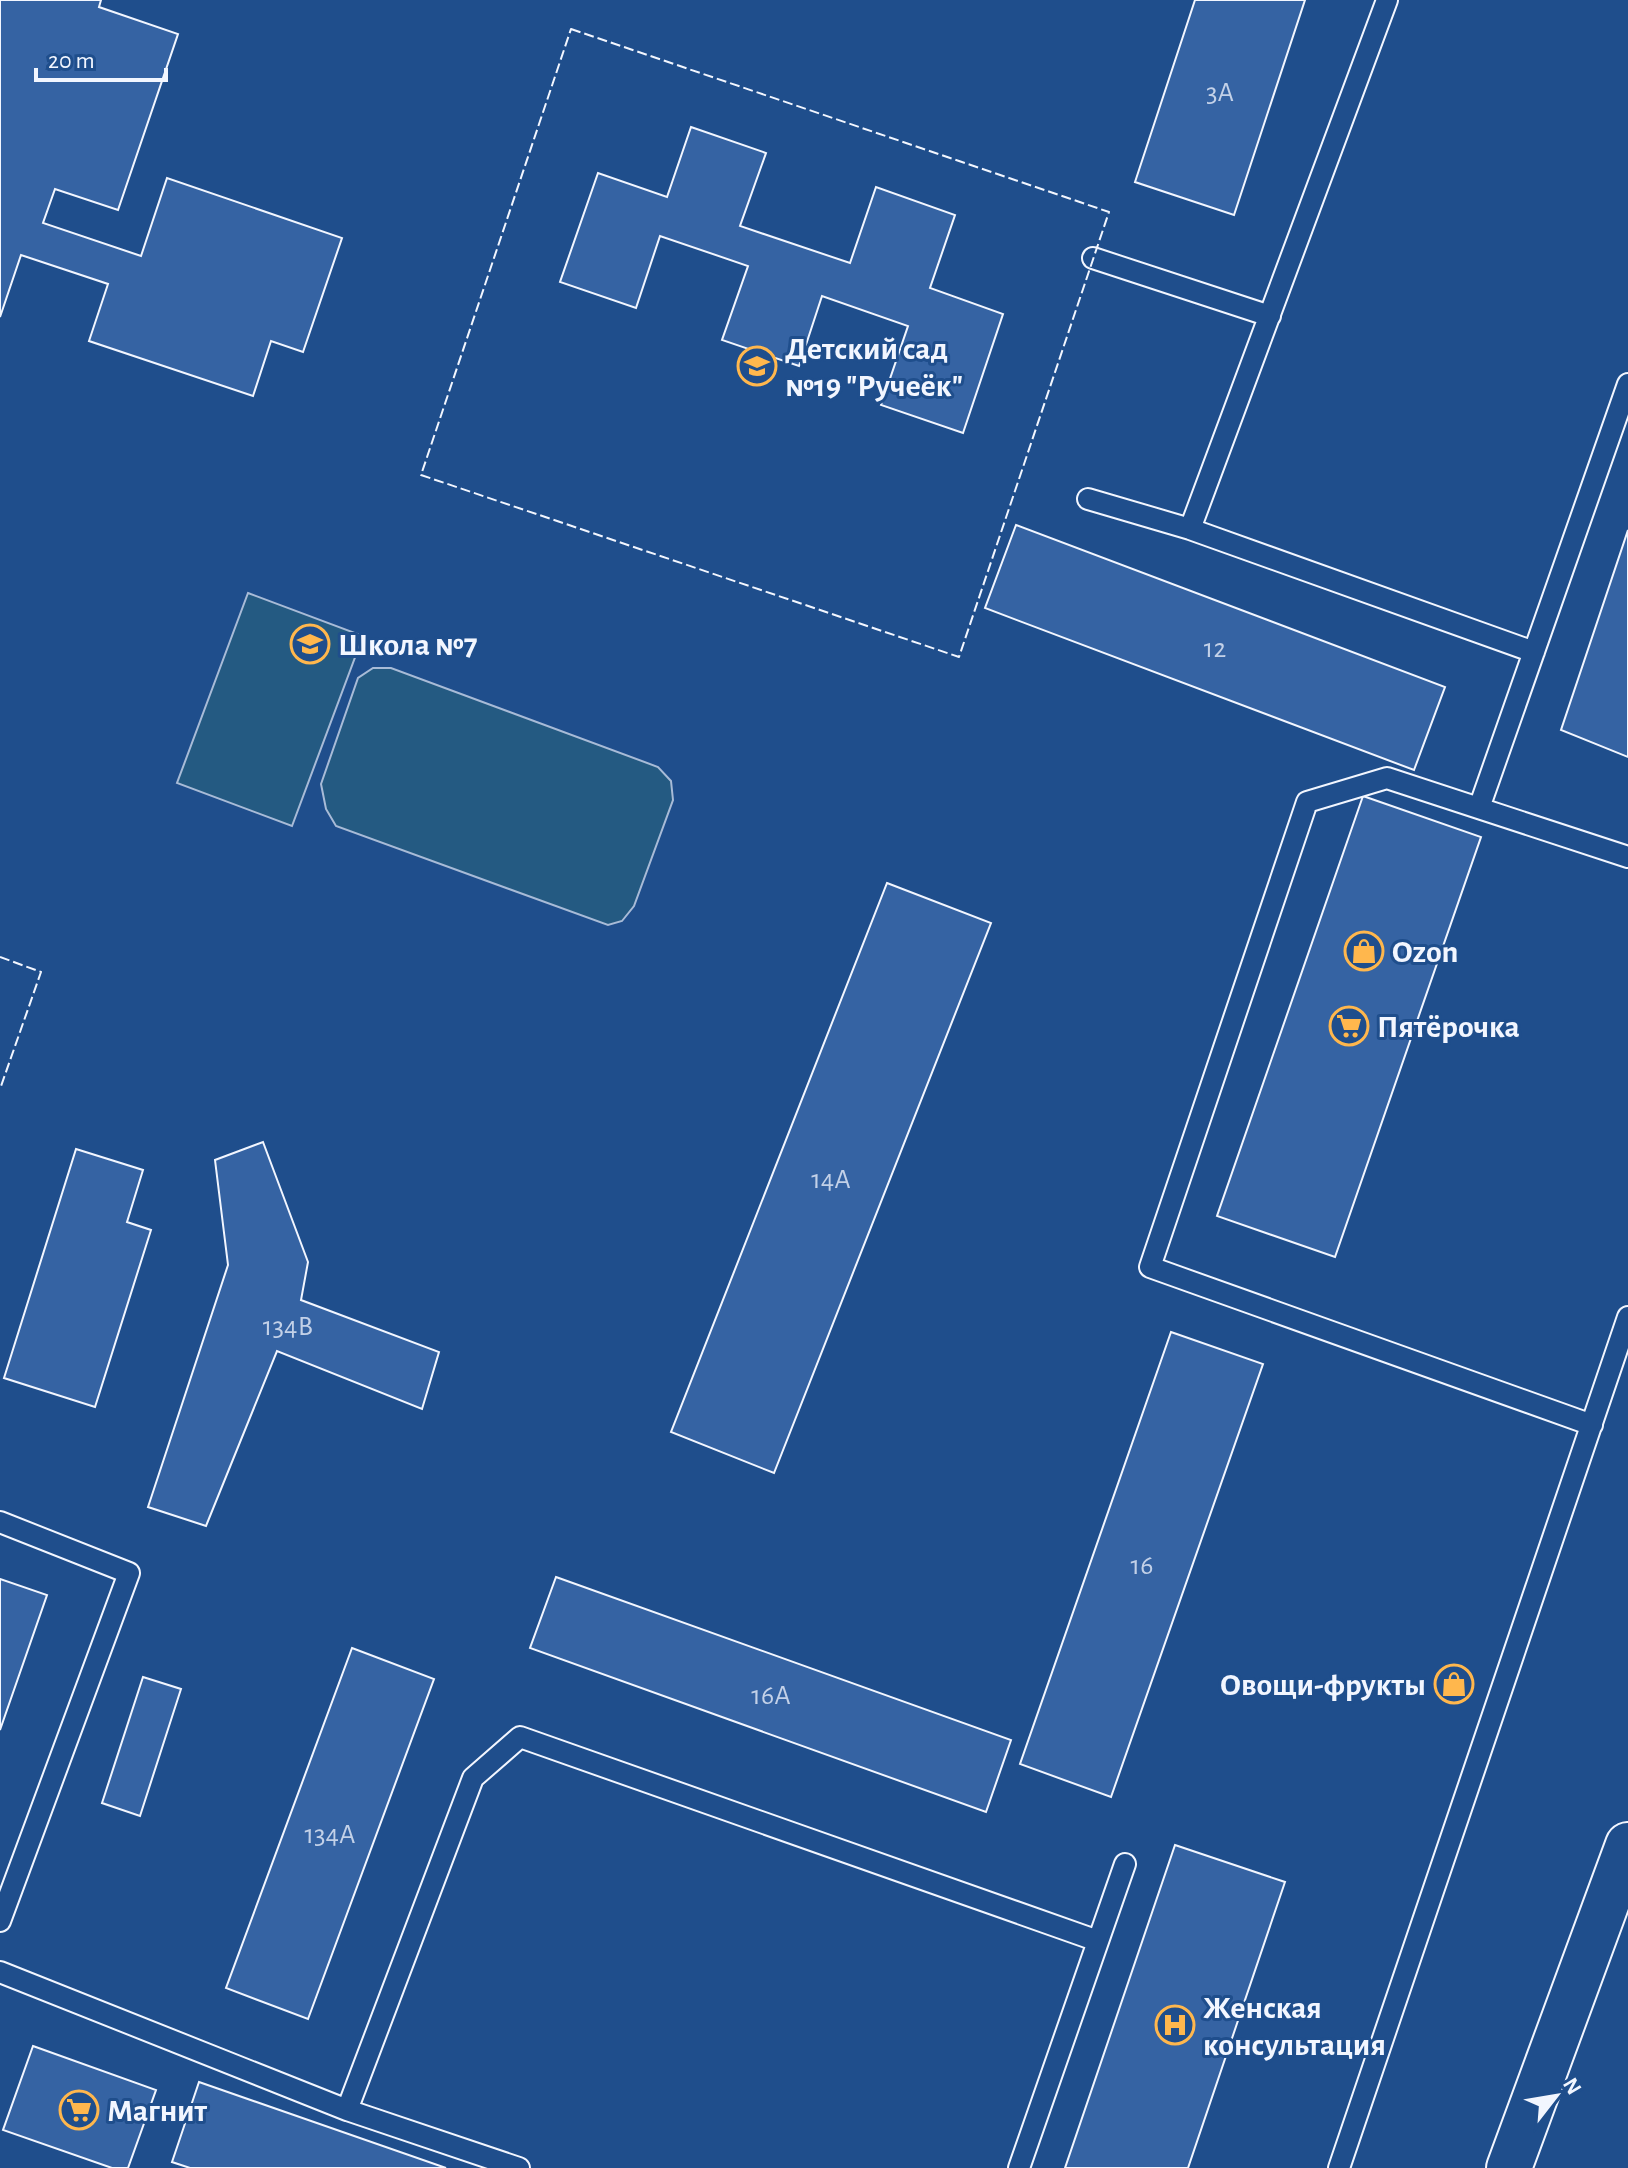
<svg xmlns="http://www.w3.org/2000/svg" width="1628" height="2168" font-family="'Alegreya Sans',sans-serif">
  <rect width="100%" height="100%" fill="#1f4e8c"/>
  <path fill="#245a82" stroke="#a8bbd7" stroke-width="2" d="M248,593L363,636L292,826L177,783Z
    M373,668H391L658,767L671,781L673,800L634,906L622,921L608,925L336,826L326,809L321,784L358,678Z"/>
  <path fill="#3563a3" stroke="#f2f6ff" stroke-width="2" d="M0,0H101L99,7L178,34L118,210L55,189L43,223L141,256L167,178L342,238L303,352L271,341L253,396L89,341L108,284L21,255L0,317Z
    M1195,0H1305L1234,215L1135,182Z
    M691,127L766,153L740,226L850,263L876,187L955,215L930,288L1003,314L963,433L881,405L908,326L822,296L799,366L722,340L748,266L660,236L636,308L560,282L598,173L667,197Z
    M1016,525L1445,687L1414,770L985,608Z
    M1628,530V757L1561,730Z
    M1363,796L1481,837L1335,1257L1217,1216Z
    M887,883L991,923L774,1473L671,1432Z
    M263,1142L308,1262L301,1300L439,1352L422,1409L277,1351L206,1526L148,1507L228,1265L215,1160Z
    M76,1149L143,1170L127,1222L151,1230L95,1407L4,1378Z
    M1171,1332L1263,1364L1111,1797L1020,1764Z
    M556,1577L1011,1740L986,1812L530,1648Z
    M0,1579L47,1595L0,1730Z
    M352,1648L434,1679L308,2019L226,1988Z
    M143,1677L181,1689L140,1816L102,1803Z
    M1175,1845L1285,1882L1188,2168H1065Z
    M33,2046L156,2090L128,2168H112L3,2130Z
    M199,2082L446,2168H190L172,2162Z"/>
  <g fill="none" stroke-linecap="round" stroke-linejoin="round">
    <g stroke="#f2f6ff" stroke-width="24">
      <path id="service" d="M1387,0L1190,529L1534,652
        M1093,258L1270,316
        M1088,499L1190,529
        M1479,808L1628,384
        M1592,1425L1150,1267L1307,802L1387,778L1628,857
        M0,1522L129,1573L0,1921
        M0,1972L347,2110
        M519,2168L347,2110L473,1778L520,1737L1098,1941
        M1019,2168L1125,1864
        M1339,2168L1628,1317"/>
    </g>
    <g stroke="#f2f6ff" stroke-width="48">
      <path id="secondary" d="M1509,2168L1628,1845"/>
    </g>
    <use href="#service" stroke="#1f4e8c" stroke-width="20"/>
    <use href="#secondary" stroke="#1f4e8c" stroke-width="44"/>
    <path stroke="#f2f6ff" stroke-width="2" stroke-dasharray="10 4" stroke-linecap="butt" d="M571,29L1109,212L959,657L421,475Z
      M0,957L41,972L0,1089"/>
  </g>
  <defs>
    <g id="school-ring" transform="scale(2)"><circle r="9.5" fill="#1f4e8c" stroke="#ffb74d" stroke-width="1.5"/><path d="M0-5L7-2L0 1L-7-2ZM-4 1L0 2.5L4 1V4Q0 6-4 4Z" fill="#ffb74d"/></g>
    <g id="shop-ring" transform="scale(2)"><circle r="9.5" fill="#1f4e8c" stroke="#ffb74d" stroke-width="1.5"/><path d="M-5-2.5h2.3a2.7 3.5 0 0 1 5.4 0H5L5.5 6h-11ZM-1.5-2.5h3a1.5 2.3 0 0 0-3 0Z" fill="#ffb74d"/></g>
    <g id="supermarket-ring" transform="scale(2)"><circle r="9.5" fill="#1f4e8c" stroke="#ffb74d" stroke-width="1.5"/><path d="M-6-5.5h2.5l.6 2H6L4.5 2H-2.5L-4.4-4H-6ZM-1.5 3.2a1.3 1.3 0 1 0 .1 0ZM3 3.2a1.3 1.3 0 1 0 .1 0Z" fill="#ffb74d"/></g>
    <g id="hospital-ring" transform="scale(2)"><circle r="9.5" fill="#1f4e8c" stroke="#ffb74d" stroke-width="1.5"/><path d="M-5-5h3v3.5h4V-5h3V5h-3V1.5h-4V5h-3Z" fill="#ffb74d"/></g>
  </defs>
  <g fill-rule="evenodd">
    <use href="#school-ring" x="757" y="366"/>
    <use href="#school-ring" x="310" y="644"/>
    <use href="#shop-ring" x="1364" y="951"/>
    <use href="#supermarket-ring" x="1349" y="1026"/>
    <use href="#shop-ring" x="1454" y="1684"/>
    <use href="#hospital-ring" x="1175" y="2025"/>
    <use href="#supermarket-ring" x="79" y="2110"/>
  </g>
  <g text-anchor="middle" stroke-width="6" stroke-linejoin="round" paint-order="stroke">
    <g font-size="28" fill="#c3d1e8">
      <text x="1220" y="101">3А</text>
      <text x="1215" y="657">12</text>
      <text x="831" y="1188">14А</text>
      <text x="288" y="1335">134В</text>
      <text x="1142" y="1574">16</text>
      <text x="771" y="1704">16А</text>
      <text x="330" y="1843">134А</text>
    </g>
    <g font-size="32" font-weight="bold" fill="#f2f6ff" stroke="#1f4e8c" text-anchor="start">
      <text x="785" y="359">Детский сад<tspan x="785" dy="37">№19 "Ручеёк"</tspan></text>
      <text x="338" y="655">Школа №7</text>
      <text x="1392" y="962">Ozon</text>
      <text x="1377" y="1037">Пятёрочка</text>
      <text x="1426" y="1695" text-anchor="end">Овощи-фрукты</text>
      <text x="1203" y="2018">Женская<tspan x="1203" dy="37">консультация</tspan></text>
      <text x="107" y="2121">Магнит</text>
    </g>
  </g>
  <g transform="translate(1556 2096) rotate(59)" stroke="#1f4e8c" stroke-width="6" paint-order="stroke">
  <path d="M0-6L14 30L0 20L-14 30Z" fill="#f2f6ff"/>
  <text y="-12" font-size="22" font-weight="bold" text-anchor="middle" fill="#f2f6ff">N</text>
  </g>
  <path d="M36 68v12h130v-12" fill="none" stroke="#f2f6ff" stroke-width="4"/>
  <text x="48" y="68" font-size="24" fill="#f2f6ff" stroke="#1f4e8c" stroke-width="6" paint-order="stroke">20 m</text>
</svg>
